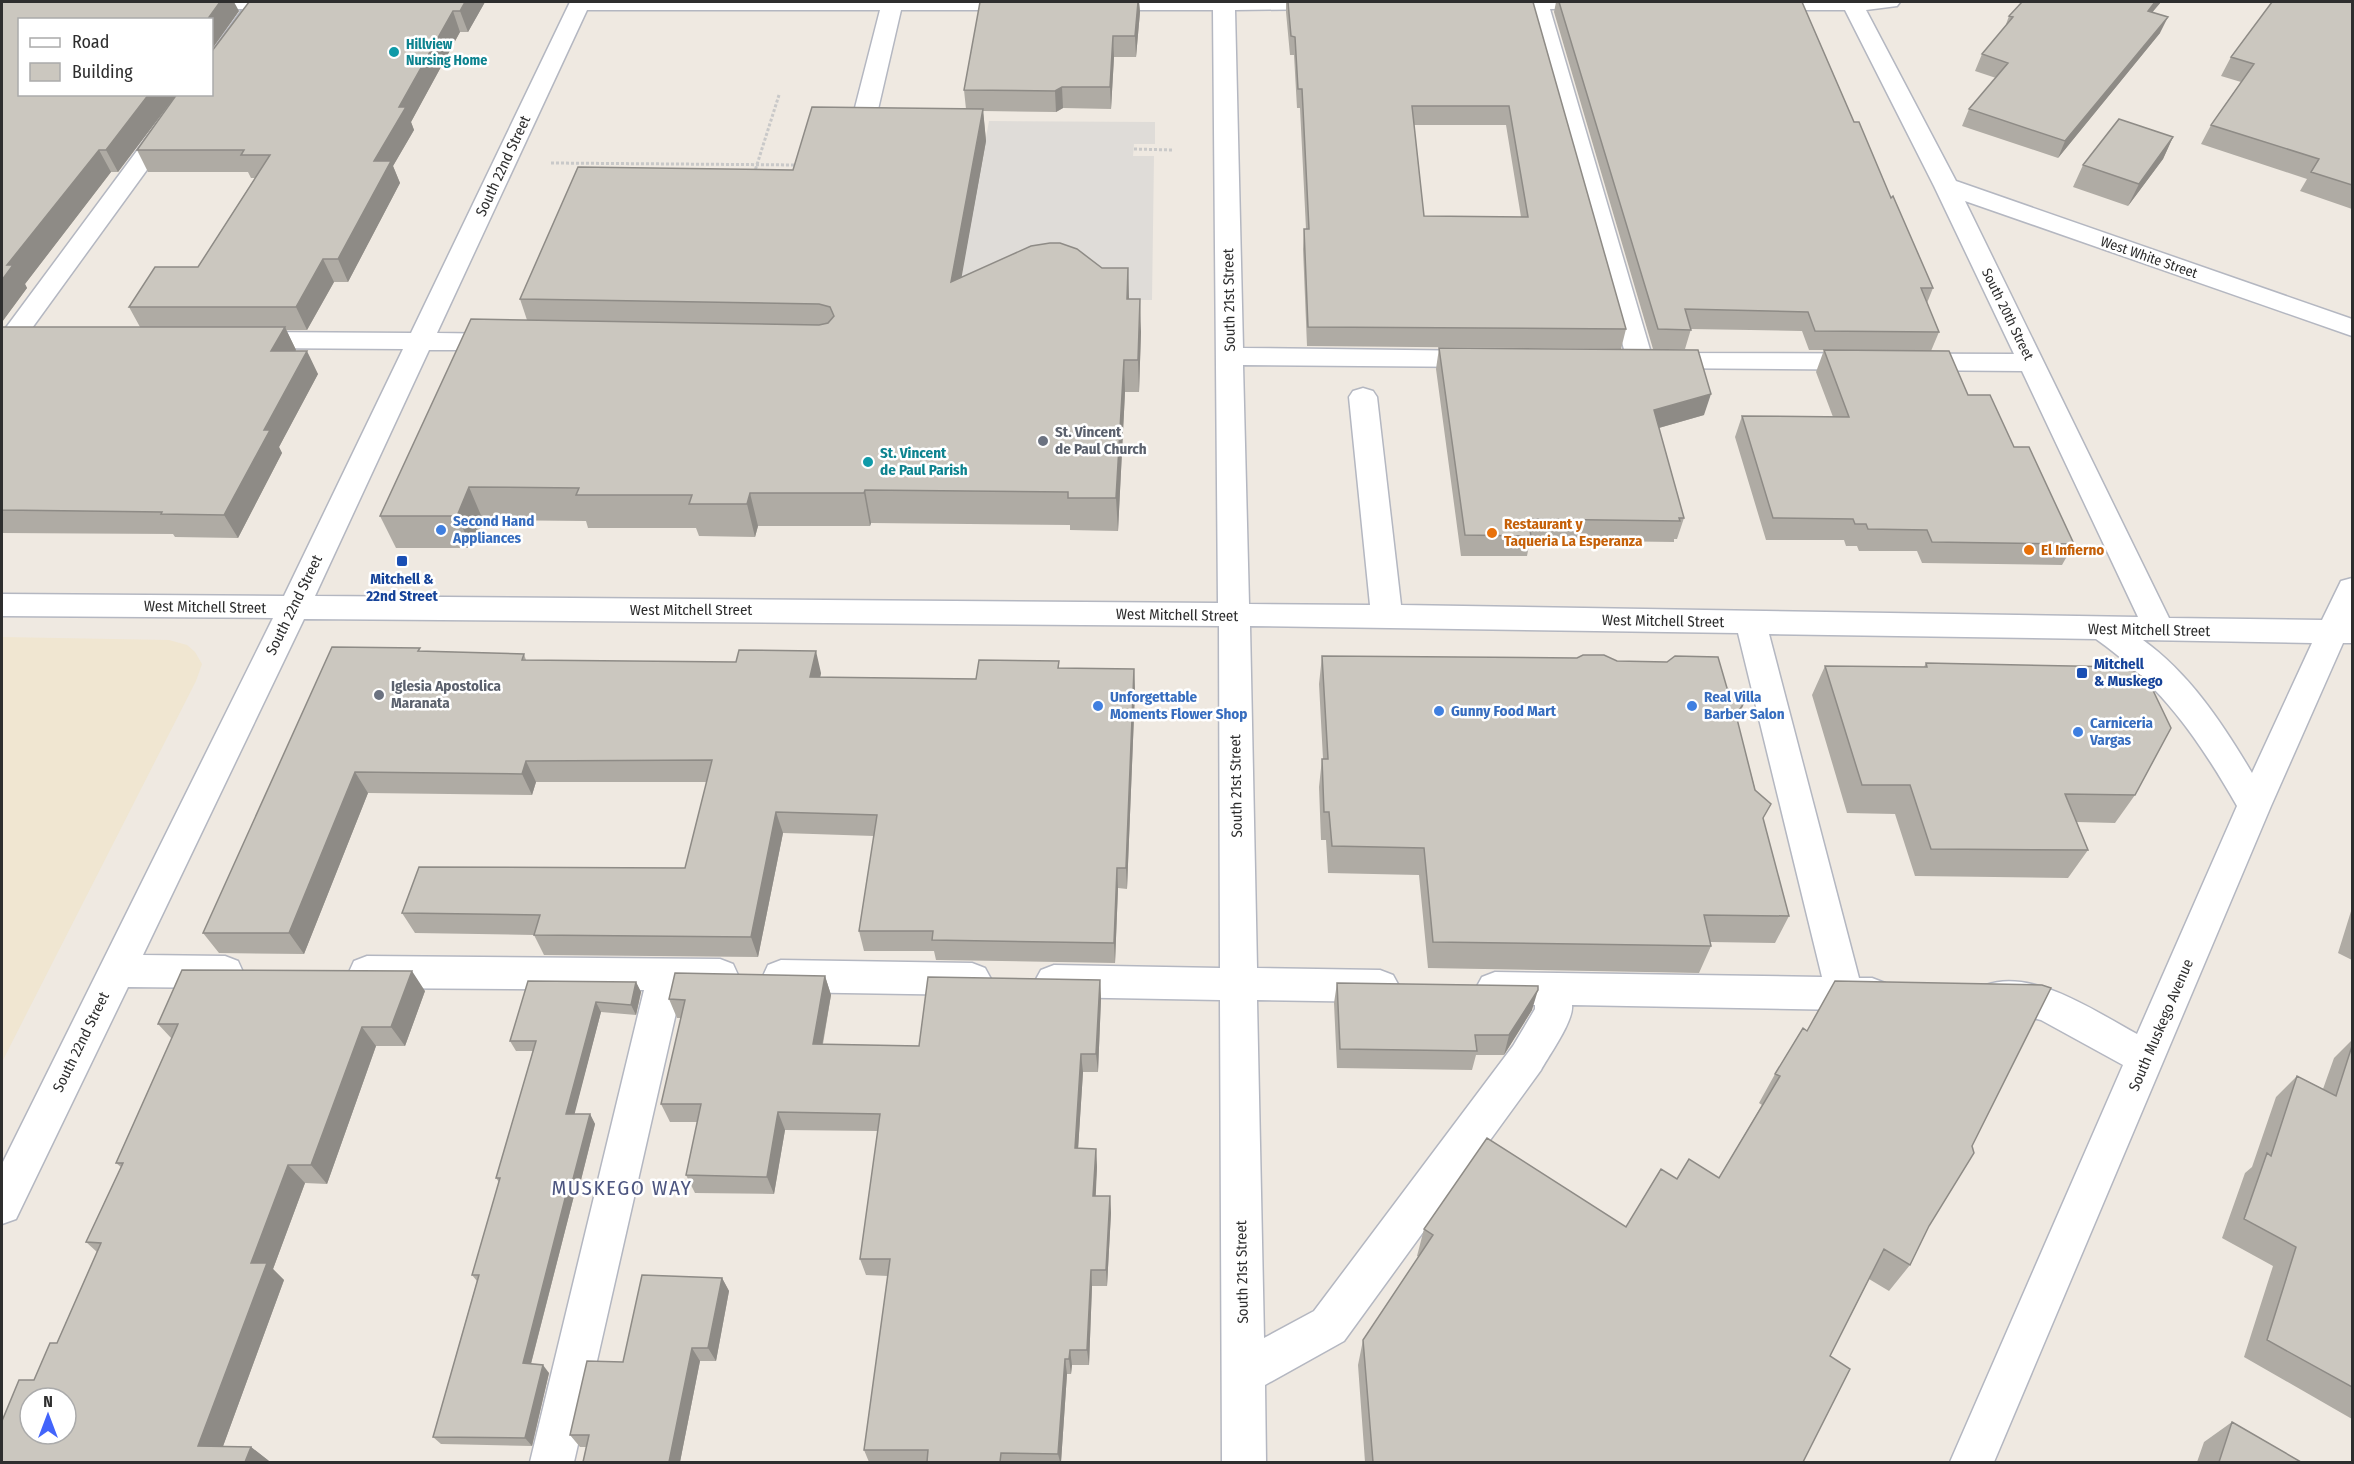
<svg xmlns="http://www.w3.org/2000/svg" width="2354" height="1464" font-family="'Fira Sans Condensed',sans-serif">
  <rect width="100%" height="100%" fill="#efe9e1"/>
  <path fill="#f0e6d1" d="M2,637L169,640L187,645L195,652L202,664L196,681L2,1062Z"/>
  <path fill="#dfdcd8" d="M989,121L1155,122V144H1134L1133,156H1154L1152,300H1089L960,284Z"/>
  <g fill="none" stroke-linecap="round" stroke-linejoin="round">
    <g stroke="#b4b7c1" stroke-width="3">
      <path id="minor" d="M180,2H269L270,3L220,72L212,74V52L243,9H190L183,7Z
        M570,2H1033L1035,4L1031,8L1024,10H901L873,131L869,136L861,138L853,136L849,131L880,10H587L437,333L505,334L514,336L518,342L514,348L505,350H429L315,596L1218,603L1213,10H1094L1087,8L1083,4L1085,2H1340L1337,7L1330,9L1235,10L1243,348L1483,351L1493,353L1496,359L1493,365L1483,367L1243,365L1249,604L1370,605L1349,397L1353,391L1363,388L1373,391L1377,397L1401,605L2138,617L2022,371L1657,368C1648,366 1640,368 1630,366L1627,360L1529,9L1480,7L1477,2L1611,3L1607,7L1600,9H1550L1651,353L2014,354L1934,186L1845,10H1760L1753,8L1749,4L1751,2H1900L1897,6L1866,10L1956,181L2352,319V336L1965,201L2169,618L2322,620L2341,581L2352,578V643H2343L2271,806L1994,1462H1950L2123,1065L2041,1020L1986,1007L1980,996L1986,985C2033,968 2096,1012 2137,1034L2237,806C2198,738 2161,685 2096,639L1769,634L1859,978H1872L1885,983L1891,994L1885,1005L1872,1010H1845L1572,1005C1574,1021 1549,1055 1541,1070L1344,1341L1265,1385L1266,1462H1222L1220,1000L1054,997L1041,992L1035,981L1041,970L1054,965L1220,968L1219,626L304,619L143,955L225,956L238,961L243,972L238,983L225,988L128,987L16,1219L2,1224V1164L273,618L2,616V594L284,596L403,349L248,348L239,346L235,340L239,334L248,332L411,333ZM1250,626L1738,633L1822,977L1495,972L1482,977L1476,988L1482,999L1495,1004L1535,1005V1009L1513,1046L1314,1311L1264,1338L1257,1000L1380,1002L1393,997L1399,986L1393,975L1380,970L1257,968ZM2143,640L2312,643L2252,773C2223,724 2190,674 2143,640Z
        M179,94H202L19,346L10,348L2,346V333Z
        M367,956L720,959L733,964L738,975L733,986L720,991H681L574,1462H530L644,990L367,988L354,983L349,972L354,961Z
        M781,960L972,963L985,968L991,979L985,990L972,995L781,992L768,987L763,976L768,965Z"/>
    </g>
    <path stroke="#c9c9c9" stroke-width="3" stroke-dasharray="3 2" stroke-linecap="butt" d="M1134,149L1173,150
      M551,163L799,165
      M754,174L779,95"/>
    <use href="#minor" fill="#fff" fill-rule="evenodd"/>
  </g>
  <path fill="#afaba4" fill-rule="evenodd" d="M2,2L239,11L212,49V20H20L177,94L118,172H111L25,284L27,288L2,322Z
    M249,2H485L468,32H460L411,122L414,130L393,166L400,183L348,282H334L307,330H286L296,350L295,351L318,374L279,447L282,453L238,538L175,537L173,534L2,533V327H140L129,307L198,267L255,178H251L248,172H148L137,150L212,94Z
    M980,2H1139L1140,12L1136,57H1114L1111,109L1063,108L1056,112L983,111L986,141L961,277L1102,268H1128L1129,299L1141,332L1139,392H1125L1118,531L1070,530V525L871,523L870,526H758L755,537L699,536L696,528H588L586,521L483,520L472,548H396L380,516L527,320L520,299L793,170L966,109L964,90Z
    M1286,2H1533L1626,329L1621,349L1307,346L1303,249L1304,229H1306L1300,108H1297L1294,55H1290L1286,12ZM1414,125H1506L1521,217L1424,216Z
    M1556,2H1802L1854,122L1933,288L1927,303L1939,332L1931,351L1968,395L2014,447L2074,544L2062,565L1922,563L1917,551H1859L1857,546H1846L1844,540H1766L1735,437L1742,416L1833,417L1816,372L1824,350H1809L1802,331L1691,329L1685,349H1653L1554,12Z
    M2022,2H2161L2152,12L2160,33L2058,158L1962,126L1969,109L1996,78L1975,71L1982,54L2005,27L2009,16Z
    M2352,2V209L2300,191L2307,179L2201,144L2211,125L2241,82L2221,76L2231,57Z
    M2173,137L2163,159L2128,206L2073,187L2083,165Z
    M1439,348L1704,415L1659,428L1684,518L1677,539H1674V542L1530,540L1527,556H1461L1436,369Z
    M422,651L524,654L526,660L821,673L820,677L976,679L1059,661V668L1134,669L1135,691L1127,889L1118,888L1115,963L936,960L934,951H864L859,931L874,836L783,833L758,957L544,955L534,935L415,933L402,913L685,868L707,782H536L532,795L368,793L304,954L219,953L203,933Z
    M1322,656L1737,721L1789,916L1775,943L1710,942L1711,946L1699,973L1428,968L1419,875L1328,873L1326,840H1321L1319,787L1322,759H1323L1319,684Z
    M1926,663L2135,795L2115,823L2076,822L2088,850L2068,878L1915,876L1895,814L1847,813L1812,695L1825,666L1924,667Z
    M2352,908V960L2338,953Z
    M825,976L831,995L823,1044L919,1046L1100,980L1101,999L1098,1072H1083L1078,1148L1096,1149L1097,1167L1095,1196H1110L1111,1213L1107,1286H1092L1089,1365H1072L1071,1374H1067L1061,1462H869L864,1450L888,1276L866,1275L860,1259L878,1131L785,1130L774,1194L695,1193L686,1175L698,1122H670L661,1104L681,1018H677L669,999Z
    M636,982L641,992L636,1015L601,1012L574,1114H590L595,1124L579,1188H576L531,1364L549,1373L532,1446L441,1444L433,1437L477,1281L472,1275L499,1182L496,1178L533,1051H516L510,1041Z
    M1337,983L1532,1010L1504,1055H1476L1472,1070L1337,1068L1334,1003Z
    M425,991L405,1046H376L327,1184L305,1183L273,1269L284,1280L223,1446L251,1447L269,1461V1462H2L34,1380L57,1343L97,1252L86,1242L121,1167L116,1163L172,1039L158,1024Z
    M1803,1028L1929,1226L1910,1265L1889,1291L1869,1279L1830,1356L1803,1462H1365L1358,1365L1363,1340L1419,1257L1417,1256L1424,1229L1626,1227L1677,1179L1719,1178L1762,1105L1759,1103L1775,1074Z
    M2352,1040V1419L2244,1357L2273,1266L2222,1238L2245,1173L2252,1167L2276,1097L2297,1076L2323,1089L2334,1058Z
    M722,1278L729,1291L716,1361H700L680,1462H583L586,1447H580L570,1435L623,1362Z
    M2232,1422L2301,1462H2197L2204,1442Z"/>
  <path fill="#8e8b86" d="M220,2H234L239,11L212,49V20H207Z
    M465,2H485L468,32L460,11Z
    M1138,2H1139L1140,12L1136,57L1135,36Z
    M2155,2H2161L2140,27L2148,11Z
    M453,11L460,32L411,122L414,130L393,166L400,183L348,282L338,259L374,161L399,107Z
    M2168,17L2160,33L2058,158L2065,141Z
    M1113,36L1114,57L1111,109L1110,87Z
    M1062,87L1063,108L1056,112L1055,91Z
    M149,94H177L118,172L106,150Z
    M983,109L986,141L955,314L951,282Z
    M2173,137L2163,159L2128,206L2139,184Z
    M99,150L111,172L25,284L27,288L2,322V280L7,265Z
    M323,259L334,282L307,330L296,307Z
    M1128,268L1129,300L1127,299Z
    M1140,299L1141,332L1139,392L1138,360Z
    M285,327L296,350L283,374L271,351Z
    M307,351L318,374L279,447L282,453L238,538L224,515L264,430Z
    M1124,360L1125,392L1118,531L1116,498Z
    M1711,394L1704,415L1648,431L1654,410Z
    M469,487L483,520L472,548L457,516Z
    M865,490L871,523L870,526L864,493Z
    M750,493L758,526L755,537L747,504Z
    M816,651L821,673L816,699L810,677Z
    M1134,669L1135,691L1127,889L1126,868Z
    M1744,703L1733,731L1736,715Z
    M526,761L536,782L532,795L522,774Z
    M355,772L368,793L304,954L289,933Z
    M776,812L783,833L758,957L751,937Z
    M1117,868L1118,888L1115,963L1114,943Z
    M412,971L425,991L405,1046L391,1027Z
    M825,976L831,995L819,1063L813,1044Z
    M1100,980L1101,999L1098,1072L1096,1054Z
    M636,982L641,992L636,1015L631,1005Z
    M1538,990L1532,1010L1504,1055L1509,1035Z
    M596,1002L601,1012L572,1124L566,1114Z
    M362,1027L376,1046L327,1184L311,1165Z
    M1081,1054L1083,1072L1077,1166L1075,1148Z
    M778,1112L785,1130L774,1194L767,1177Z
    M590,1114L595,1124L579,1188L573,1179Z
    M1096,1149L1097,1167L1095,1213L1093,1196Z
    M288,1165L305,1183L273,1269L284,1280L218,1460L198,1446L251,1263Z
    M570,1179L576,1188L529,1371L523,1363Z
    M1110,1196L1111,1213L1107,1286L1106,1270Z
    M1091,1270L1092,1286L1089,1365L1087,1350Z
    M722,1278L729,1291L716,1361L708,1348Z
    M692,1348L700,1361L680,1462H669Z
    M1070,1350L1072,1365L1071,1374L1069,1359Z
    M1065,1359L1067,1374L1061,1462H1060L1058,1454Z
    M543,1365L549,1373L532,1446L525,1438Z
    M251,1447L269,1461V1462H245Z"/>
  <path fill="#cbc7bf" stroke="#8e8b86" stroke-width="1.5" fill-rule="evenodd" d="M2,2H220L207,20H20V94H149L106,150H99L7,265H13L2,280Z
    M249,2H465L460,11H453L399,107H406L374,161H391L338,259H323L296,307H129L155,267H198L270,155H241L244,150H137L177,94H212V51Z
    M980,2H1138L1135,36H1113L1110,87H1062L1055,91L964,90Z
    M1288,2H1533L1626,329L1308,327L1304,229H1309L1302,89H1298L1295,37L1291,36ZM1412,106H1509L1528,217L1424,216Z
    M1559,2H1802L1854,122H1859L1891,198L1893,196L1933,288H1921L1939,332L1815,331L1808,312L1685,309L1691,330L1658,329Z
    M2022,2H2155L2148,11L2168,17L2065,141L1969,109L2008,63L1982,54L2013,17L2009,16Z
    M2272,2H2352V185L2311,172L2319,159L2211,125L2254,64L2231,57Z
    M812,107L983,109L951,282L1031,246L1050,243H1060L1077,249L1102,268H1128L1127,299H1140L1138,360H1124L1116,498H1068V492L865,490L864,493H750L747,504H689L692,495H576L579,488L469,487L457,516H380L471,319L819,325L828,323L834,316L830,307L819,304L520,299L578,167L793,170Z
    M2119,119L2173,137L2139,184L2083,165Z
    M2,327H285L271,351H307L264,430H270L224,515L161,514L162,512L2,510Z
    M1439,348L1698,350L1711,394L1654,410L1684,518H1679L1680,521L1528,519L1531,536L1465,535Z
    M1824,350L1949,351L1968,395H1990L2014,447H2029L2074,544L1932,542L1927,530L1868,529L1866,524H1855L1853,519L1773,518L1742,416L1849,417Z
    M332,647L420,648L418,651L524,654L522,660L736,662L739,650L816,651L810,677L976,679L979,660L1059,661L1058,668L1134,669L1126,868H1117L1114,943L932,940L933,931H859L877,815L776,812L751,937L534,935L540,915L402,913L419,867L685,868L712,760L526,761L522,774L355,772L289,933H203Z
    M1583,655H1604L1617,661L1667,662L1675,656L1718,657L1727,688L1744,703L1736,715L1755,790L1771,804L1763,818L1789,916L1704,915L1711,946L1433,942L1424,848L1332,846L1329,812H1324L1322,759H1328L1322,656L1577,658Z
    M1926,663L2125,667L2148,680L2171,728L2135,795L2065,794L2088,850L1931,849L1910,785H1862L1825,666L1927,667Z
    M182,970L412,971L391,1027H362L311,1165H288L251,1263H267L198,1446L251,1447L245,1462H2V1421L19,1380H34L50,1343H57L101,1243L86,1242L123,1163H116L178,1024H158ZM30,1398H66V1434H30Z
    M675,973L825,976L813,1044L919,1046L928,977L1100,980L1096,1054H1081L1075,1148L1096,1149L1093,1196H1110L1106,1270H1091L1087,1350H1070L1069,1359H1065L1058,1454L1001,1453L1000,1462H927L928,1450H864L890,1259H860L880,1114L778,1112L767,1177L686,1175L701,1104H661L685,1000L669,999Z
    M528,981L636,982L631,1005L596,1002L566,1114H590L573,1179H570L523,1363L543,1365L525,1438L433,1437L479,1275H472L500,1178H496L536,1041H510Z
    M1835,981L2042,985L2051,988L1972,1146L1974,1153L1929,1226L1910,1265L1884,1249L1830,1356L1850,1369L1803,1462H1373L1363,1340L1433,1235L1424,1229L1487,1138L1626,1227L1661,1169L1677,1179L1689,1159L1719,1178L1780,1076L1775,1074L1803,1028L1807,1031Z
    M1337,983L1538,986V990L1509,1035H1475L1477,1051L1340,1049Z
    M2352,1046V1387L2267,1340L2296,1247L2244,1219L2267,1153L2271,1156L2297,1076L2336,1096Z
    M642,1275L722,1278L708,1348H692L669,1462H583L589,1435H570L587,1361L623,1362Z
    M2232,1422L2301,1462H2219Z"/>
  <g fill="#0f9aa8" stroke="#fff" stroke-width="2">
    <circle cx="394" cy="52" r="6"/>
    <circle cx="868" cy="462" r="6"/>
  </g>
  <g fill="#6b7280" stroke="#fff" stroke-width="2">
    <circle cx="1043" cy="441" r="6"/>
    <circle cx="379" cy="695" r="6"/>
  </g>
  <g fill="#3f7fe0" stroke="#fff" stroke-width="2">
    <circle cx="441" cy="530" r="6"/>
    <circle cx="1098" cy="706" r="6"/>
    <circle cx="1692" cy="706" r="6"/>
    <circle cx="1439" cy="711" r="6"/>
    <circle cx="2078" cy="732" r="6"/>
  </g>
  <g fill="#e8710a" stroke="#fff" stroke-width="2">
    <circle cx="1492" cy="533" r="6"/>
    <circle cx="2029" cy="550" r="6"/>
  </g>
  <g fill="#1a4fb4" stroke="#fff" stroke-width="2">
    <rect x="396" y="555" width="12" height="12" rx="3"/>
    <rect x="2076" y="667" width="12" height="12" rx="3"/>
  </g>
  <g text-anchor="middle" stroke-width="5" stroke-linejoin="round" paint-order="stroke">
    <g font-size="14" font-weight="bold" fill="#0d838f" stroke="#fff" text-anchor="start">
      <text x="406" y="49">Hillview<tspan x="406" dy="16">Nursing Home</tspan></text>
    </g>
    <g font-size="14" fill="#2e2e2e" stroke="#fff">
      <text transform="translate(2149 257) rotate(19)" y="5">West White Street</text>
      <text transform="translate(2008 314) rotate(64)" y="5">South 20th Street</text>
    </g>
    <g font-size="15" fill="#2e2e2e" stroke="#fff">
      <text transform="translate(503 166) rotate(-65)" y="5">South 22nd Street</text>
      <text transform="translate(1229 300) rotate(-91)" y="5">South 21st Street</text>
      <text transform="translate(294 605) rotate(-64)" y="5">South 22nd Street</text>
      <text transform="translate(205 607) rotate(1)" y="5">West Mitchell Street</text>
      <text x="691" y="615">West Mitchell Street</text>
      <text transform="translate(1177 615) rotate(1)" y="5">West Mitchell Street</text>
      <text transform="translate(1663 621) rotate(1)" y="5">West Mitchell Street</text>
      <text transform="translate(2149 630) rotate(1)" y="5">West Mitchell Street</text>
      <text transform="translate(1236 786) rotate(-91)" y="5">South 21st Street</text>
      <text transform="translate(2161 1025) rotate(-67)" y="5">South Muskego Avenue</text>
      <text transform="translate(81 1042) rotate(-64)" y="5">South 22nd Street</text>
      <text transform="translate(1242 1272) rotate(-91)" y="5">South 21st Street</text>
    </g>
    <g font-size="15" font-weight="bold" fill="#5b616d" stroke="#fff" text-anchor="start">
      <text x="1055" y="437">St. Vincent<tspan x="1055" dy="17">de Paul Church</tspan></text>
      <text x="391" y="691">Iglesia Apostolica<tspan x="391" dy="17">Maranata</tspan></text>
    </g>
    <g font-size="15" font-weight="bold" fill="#0d838f" stroke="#fff" text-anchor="start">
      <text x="880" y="458">St. Vincent<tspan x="880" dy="17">de Paul Parish</tspan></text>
    </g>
    <g font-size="15" font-weight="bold" fill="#366cbe" stroke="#fff" text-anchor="start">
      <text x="453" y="526">Second Hand<tspan x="453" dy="17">Appliances</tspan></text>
      <text x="1110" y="702">Unforgettable<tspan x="1110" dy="17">Moments Flower Shop</tspan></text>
      <text x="1704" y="702">Real Villa<tspan x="1704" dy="17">Barber Salon</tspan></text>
      <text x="1451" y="716">Gunny Food Mart</text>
      <text x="2090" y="728">Carniceria<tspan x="2090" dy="17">Vargas</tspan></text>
    </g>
    <g font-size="15" font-weight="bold" fill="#c56008" stroke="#fff" text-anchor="start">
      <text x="1504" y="529">Restaurant y<tspan x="1504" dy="17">Taqueria La Esperanza</tspan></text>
      <text x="2041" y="555">El Infierno</text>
    </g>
    <g font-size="15" font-weight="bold" fill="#164399" stroke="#fff">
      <text x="402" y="584">Mitchell &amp;<tspan x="402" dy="17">22nd Street</tspan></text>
      <text x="2094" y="669" text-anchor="start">Mitchell<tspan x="2094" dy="17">&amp; Muskego</tspan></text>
    </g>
    <g font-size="21" letter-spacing="1.5" fill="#4d5680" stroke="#fff">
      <text x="622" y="1195">MUSKEGO WAY</text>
    </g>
  </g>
  <rect width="2354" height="1464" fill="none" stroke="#2e2e2e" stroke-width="6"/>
  <rect x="18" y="18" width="195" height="78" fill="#ffffff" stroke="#ababab" stroke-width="1.5"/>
  <rect x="30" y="38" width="30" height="9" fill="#ffffff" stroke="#ababab" stroke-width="1.5"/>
  <text x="72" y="48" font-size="18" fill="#2e2e2e">Road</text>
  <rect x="30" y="63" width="30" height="18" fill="#cbc7bf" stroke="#ababab" stroke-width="1.5"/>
  <text x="72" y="78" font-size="18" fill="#2e2e2e">Building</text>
  <g transform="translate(48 1416)"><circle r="28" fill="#ffffff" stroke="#ababab" stroke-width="1.5"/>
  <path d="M0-4.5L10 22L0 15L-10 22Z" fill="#4264fb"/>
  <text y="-9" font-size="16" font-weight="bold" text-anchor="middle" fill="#2e2e2e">N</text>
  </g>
</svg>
